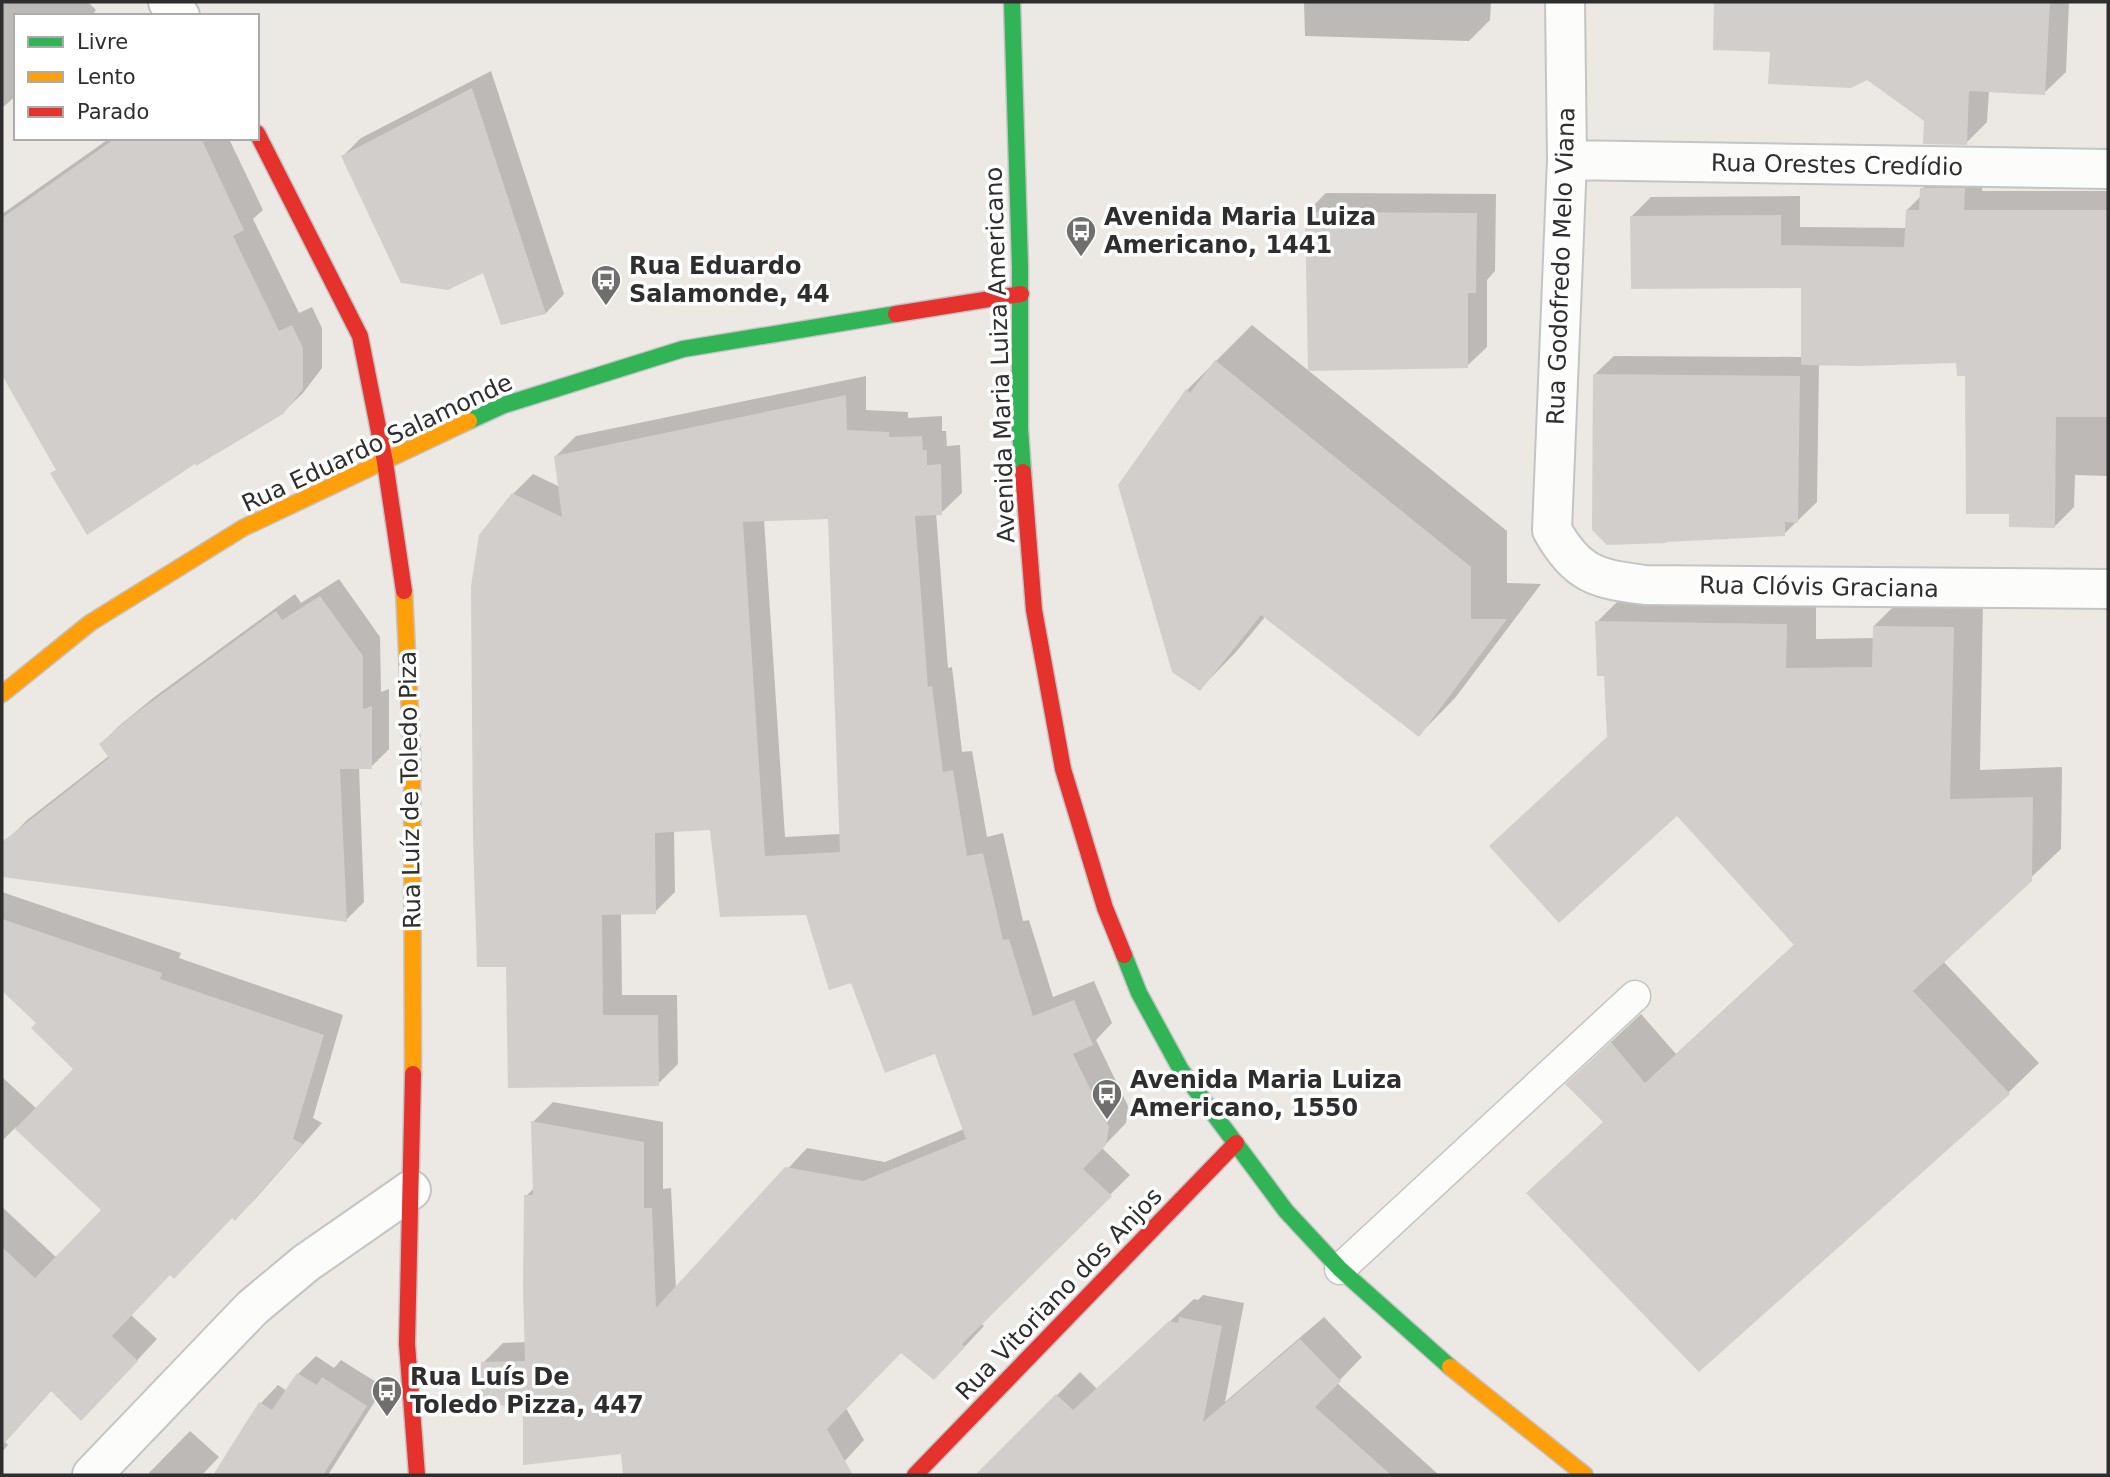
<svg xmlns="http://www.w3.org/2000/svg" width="2110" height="1477" font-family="'DejaVu Sans',sans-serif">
  <rect width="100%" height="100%" fill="#ece8e4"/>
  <path fill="#0003" fill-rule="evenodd" d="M2,2H88L96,10L93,14L94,16H16V96L2,108Z
    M1304,2H1491L1490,20L1469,41L1305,36Z
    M1716,2H2069L2066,72L2044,93L1989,90L1987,122L1966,143L1926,120L1867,78L1771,51L1715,49Z
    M491,71L564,294L546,313L343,156L361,138Z
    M110,138H232L230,141L263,210L253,219L299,313L312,307L322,328V368L303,393L282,413L196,461L52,474L57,469L2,372V214Z
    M1941,169L1983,170L1982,191H2108V476L2075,475L2074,507L2055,526L2010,512L1967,374L1958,361L1819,363L1817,502L1784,534L1594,375L1614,356L1802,357L1803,286L1632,216L1651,197L1800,196V227L1907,228V210L1921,196L1922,189Z
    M1326,193L1496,194L1495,271L1487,280V347L1467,366L1306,213Z
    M1252,325L1507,531V583L1541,584L1455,698L1419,735L1265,617L1236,652L1200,689L1187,390Z
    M866,376V410L908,412V418L942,416V431H946L947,446L960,445L962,493L941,513H936L948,668L952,667L962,752L972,751L987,837L1003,833L1023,921L1029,920L1053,997L1094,981L1112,1023L1096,1040L1128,1106L1126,1123L1102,1148L1130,1175L981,1323L984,1326L954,1358L902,1351L846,1408L864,1440L832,1475H668L703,1443L524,1404L483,1363L503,1343L526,1342V1196L535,1187L533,1122L553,1102L663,1122V1189L671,1188L676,1289L807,1148L885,1162L964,1129L936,1052L852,981L807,913L712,828L674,830L675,892L655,912L621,913L622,995H677L678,1064L658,1084L510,1087L513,494L533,474L560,487L556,456L576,436ZM829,518L841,834L785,837L764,520Z
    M339,579L380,637L381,692L389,689V749L371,767H359L364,902L346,920L2,875V846L27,820L109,756L101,744L119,726L153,698L295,594L301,603Z
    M1627,592L1816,595V639L1874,638V626L1904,596L1983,598L1980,770L2062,767L2061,849L1943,961L2039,1063L2009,1092L1700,1369L1604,1121L1598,1054L1641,1014L1676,1054L1795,944L1677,813L1491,846L1609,736L1606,674L1597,622Z
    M2,892L181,953L179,958L343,1015L313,1118L322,1123L256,1198L235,1219L233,1216L170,1273L131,1315L157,1339L102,1398L52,1390L5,1442L8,1445L2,1452V1207L57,1258L103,1209L16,1127L2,1141V1077L37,1109L75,1068L38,1023L2,988Z
    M1203,1295L1244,1303L1225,1402L1324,1317L1362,1357L1337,1383L1439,1475H987L982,1471L1080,1372L1097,1389L1194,1299L1198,1300Z
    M316,1356L334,1368L341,1360L384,1387L328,1475L215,1474L261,1403L278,1385L287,1391L298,1374Z
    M190,1431L219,1457L202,1475H147Z"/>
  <path fill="#d1cecb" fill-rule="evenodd" d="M1714,2H2050L2045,95L1969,91L1967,145L1923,144L1924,121L1867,80L1851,88L1768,84L1770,52L1713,50Z
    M472,88L546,314L501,325L483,273L448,290L401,283L341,156Z
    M116,138H201L244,230L233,236L279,331L292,325L303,348V389L283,414L196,466L195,464L87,535L50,473L56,470L2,375V218Z
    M1920,188H1965L1964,210H2108V417H2056L2055,528L2009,527V514H1966L1965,376H1957L1956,363L1859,366L1801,365V288L1631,289L1630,216L1781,215V245L1904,247L1906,210H1919Z
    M1305,212L1477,213L1476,293H1468V368L1308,371Z
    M1215,360L1471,567V619H1507L1419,737L1261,615L1200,691L1172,672L1118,485L1186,389L1190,393Z
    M1593,374L1800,376L1798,523L1785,522V536L1666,542V543L1607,545L1592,530Z
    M846,395L847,430L889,432V437L922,436L923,450H927V465L941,464L942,515L915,516L928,687L932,686L943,772L953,770L967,856L983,853L1003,940L1009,939L1033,1016L1074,1000L1093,1045L1073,1054L1109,1127L1106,1145L1083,1169L1112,1196L962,1344L965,1347L934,1380L901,1353L827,1429L853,1475H623L621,1454L523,1465V1406L481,1405V1362L525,1361L523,1289L524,1195H533L531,1121L644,1142V1208H652L656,1308L785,1167L863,1181L966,1139L935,1054L885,1073L851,983L829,990L806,915L720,917L710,830L655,833L656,914L602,915L603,1015H658L659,1086L508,1088L506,967H477L473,837L471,586L479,535L512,493L562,517L554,456ZM828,519L840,852L765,856L743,522Z
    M320,596L363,656V709L372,706V769H340L347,922L2,877V842L109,758L99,744L132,716L276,611L282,620Z
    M1595,621L1787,624L1786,668L1872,667L1873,626L1954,627L1950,799L2033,797L2032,881L1913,991L2010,1094L1699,1372L1526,1193L1603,1122L1565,1084L1611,1042L1645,1083L1794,945L1677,816L1559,923L1489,846L1607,737L1604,676H1597Z
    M2,919L162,973L160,979L324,1035L293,1139L303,1144L235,1221L232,1218L174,1279L170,1275L112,1336L138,1361L81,1421L51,1391L2,1446V1247L35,1278L101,1210L15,1129L73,1069L31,1028L36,1023L2,991Z
    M1179,1317L1222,1326L1203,1422L1300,1339L1341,1381L1315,1407L1391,1475H975L1056,1394L1073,1410L1169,1321L1178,1323Z
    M297,1373L317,1385L322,1377L367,1406L323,1475H213L259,1402L272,1410Z"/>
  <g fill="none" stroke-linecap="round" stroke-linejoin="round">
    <g stroke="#c5c4c5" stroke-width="33">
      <path id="lane" d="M1340,1269L1635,996"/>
    </g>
    <g stroke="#c5c4c5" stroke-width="42">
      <path id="street" d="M168,2L180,16
        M1565,2L1567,160L1552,530C1577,575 1597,579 1645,585L2108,589
        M1567,160L2108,169
        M92,1475L252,1308L306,1263L411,1190"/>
    </g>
    <g stroke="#c5c4c5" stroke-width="19">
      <path id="fast" d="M1012,2L1020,266V429L1023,472
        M469,421L504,405L683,349L896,314
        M1124,955L1139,993L1181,1070L1286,1211L1340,1269L1450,1367"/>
    </g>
    <g stroke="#c5c4c5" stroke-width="19">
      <path id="slow" d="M404,591L412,755L413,1074
        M2,694L90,623L243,528L469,421
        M1450,1367L1585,1475"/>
    </g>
    <g stroke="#c5c4c5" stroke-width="19">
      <path id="jam" d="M257,133L360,336L385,462L404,591
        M896,314L1021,294
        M1023,472L1034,610L1063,769L1105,908L1124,955
        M413,1074L407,1344L417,1475
        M915,1475L1236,1143"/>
    </g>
    <use href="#lane" stroke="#fcfcfb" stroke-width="30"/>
    <use href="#street" stroke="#fcfcfb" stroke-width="38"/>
    <use href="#fast" stroke="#30b455" stroke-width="16"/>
    <use href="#slow" stroke="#ff9f0a" stroke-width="16"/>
    <use href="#jam" stroke="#e5322d" stroke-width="16"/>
  </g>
  <defs>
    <g id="bus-pin" transform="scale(1.575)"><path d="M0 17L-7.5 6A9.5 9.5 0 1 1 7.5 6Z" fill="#706f6e" stroke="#fff"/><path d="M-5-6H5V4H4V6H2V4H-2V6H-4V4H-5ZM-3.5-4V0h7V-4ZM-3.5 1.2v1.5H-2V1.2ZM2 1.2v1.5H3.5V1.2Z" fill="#fff"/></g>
  </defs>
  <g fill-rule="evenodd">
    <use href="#bus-pin" x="1081" y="231"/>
    <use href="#bus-pin" x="606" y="280"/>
    <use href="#bus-pin" x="1107" y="1094"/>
    <use href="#bus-pin" x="387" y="1391"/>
  </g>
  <g text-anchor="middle" stroke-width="7" stroke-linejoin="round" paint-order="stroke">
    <g font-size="24" fill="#2e2e2e" stroke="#fff">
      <text transform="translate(1837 165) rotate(1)" y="8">Rua Orestes Credídio</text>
      <text transform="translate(1561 266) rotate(-88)" y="8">Rua Godofredo Melo Viana</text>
      <text transform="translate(1000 355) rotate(-92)" y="8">Avenida Maria Luiza Americano</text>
      <text transform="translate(377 443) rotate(-25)" y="8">Rua Eduardo Salamonde</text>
      <text transform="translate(1819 587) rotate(1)" y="8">Rua Clóvis Graciana</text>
      <text transform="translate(410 790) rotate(-91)" y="8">Rua Luíz de Toledo Piza</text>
      <text transform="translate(1059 1294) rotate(-46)" y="8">Rua Vitoriano dos Anjos</text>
    </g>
    <g font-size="24" font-weight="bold" fill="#2e2e2e" stroke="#fff" text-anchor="start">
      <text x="1104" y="225">Avenida Maria Luiza<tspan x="1104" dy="28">Americano, 1441</tspan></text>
      <text x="629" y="274">Rua Eduardo<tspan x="629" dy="28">Salamonde, 44</tspan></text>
      <text x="1130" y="1088">Avenida Maria Luiza<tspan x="1130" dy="28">Americano, 1550</tspan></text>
      <text x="410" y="1385">Rua Luís De<tspan x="410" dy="28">Toledo Pizza, 447</tspan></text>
    </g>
  </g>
  <rect width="2110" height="1477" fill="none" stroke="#2e2e2e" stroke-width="7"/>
  <rect x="14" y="14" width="245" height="126" fill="#ffffff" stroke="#ababab" stroke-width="2"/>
  <rect x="28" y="37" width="35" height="10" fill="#30b455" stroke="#ababab" stroke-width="2"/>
  <text x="77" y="49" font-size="21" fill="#2e2e2e">Livre</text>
  <rect x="28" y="72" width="35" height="10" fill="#ff9f0a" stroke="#ababab" stroke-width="2"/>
  <text x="77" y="84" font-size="21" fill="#2e2e2e">Lento</text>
  <rect x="28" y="107" width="35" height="10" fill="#e5322d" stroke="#ababab" stroke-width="2"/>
  <text x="77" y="119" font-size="21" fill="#2e2e2e">Parado</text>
</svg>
